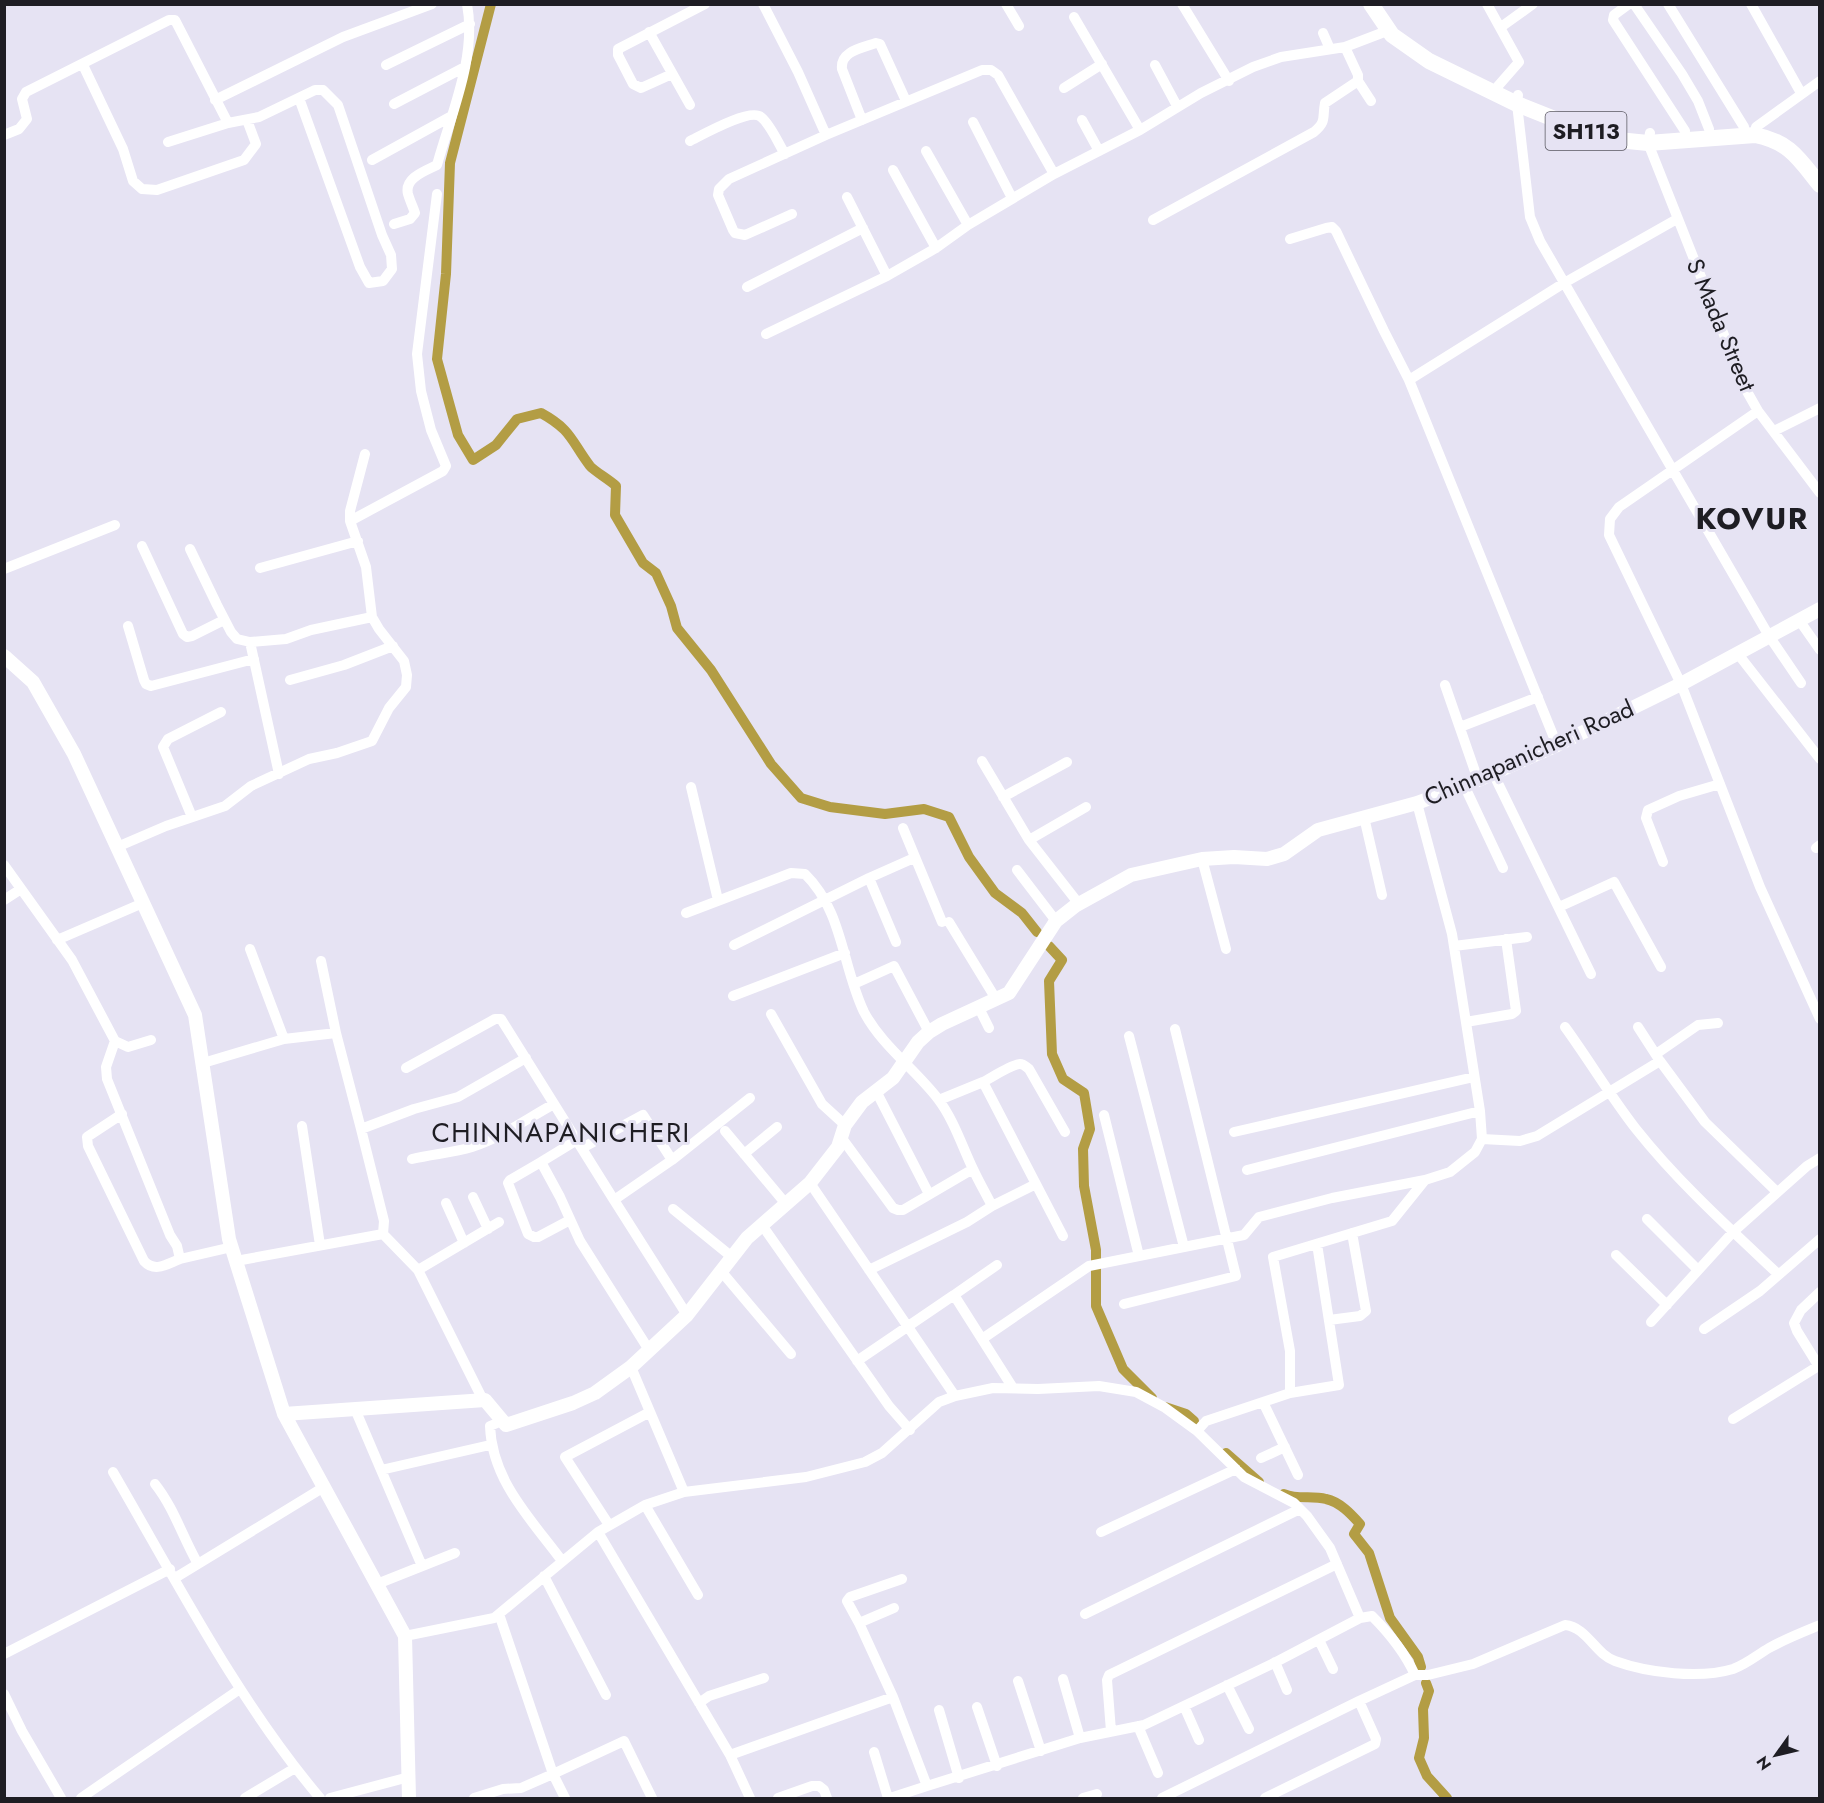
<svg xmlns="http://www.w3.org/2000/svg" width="1824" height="1803" font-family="Jost,sans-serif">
  <rect width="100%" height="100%" fill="#e6e3f3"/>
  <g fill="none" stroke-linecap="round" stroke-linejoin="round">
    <path stroke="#b39d44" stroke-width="10" d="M491,4L450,163L446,274L437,359L458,435L473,460L496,445L517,419L541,413C572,430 571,441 590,466C594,471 610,480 616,486L615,515L643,563L656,573L671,606L677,628L711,670L771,764L801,798L830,807L885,814L924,809L949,817L969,857L995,893L1022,913L1037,932
      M1049,946L1062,960L1049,981L1052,1054L1063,1079L1084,1093L1090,1129L1083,1149L1084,1186L1096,1250V1306L1123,1369L1152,1398
      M1165,1407L1186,1414L1194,1421
      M1226,1453L1259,1482
      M1284,1494C1298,1500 1312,1495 1326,1499C1340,1502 1351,1514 1360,1524L1354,1534L1369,1553L1390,1618L1418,1657L1421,1667
      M1426,1683L1429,1691L1423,1709L1424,1738L1419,1758L1427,1776L1447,1798"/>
    <path stroke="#fff" stroke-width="10" d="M763,4L798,72L826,135L729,179L719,189L718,195L733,230L735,233L745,235L792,214
      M1006,4L1019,26
      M1182,4L1229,81
      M1487,4L1519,62L1498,86
      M1629,4L1614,15L1613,20L1685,131
      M1634,4L1682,74L1698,101L1709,129
      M1668,4L1744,127
      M1751,4L1801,93
      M1074,17L1140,130
      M1501,27L1533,4
      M649,32L690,105
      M1323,33L1330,49
      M83,65L123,149L133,181L142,189L157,190L244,160L256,144L247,120
      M386,65L470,24
      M1155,65L1177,106
      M672,74L641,88L633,84L618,55V49L705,4
      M1358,81L1371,101
      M1064,88L1102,64
      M1518,95L1517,104L1530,217L1540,241L1769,636L1801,683
      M215,100L343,37L432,4
      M394,104L465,67
      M862,120L842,69C840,51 862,48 876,43L880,44L906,101
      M1082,120L1099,151
      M973,122L1012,198
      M1756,127L1820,81
      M1650,133L1648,143L1745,388L1758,411L1820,493
      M4,135L19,129L27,119L22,99L26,92L169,20H175L228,123L259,117L315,90H323L338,105L382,235L391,255L392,269L383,281L369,283L360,267L299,98
      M826,135L982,70H991L998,75L1054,174
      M690,141C704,134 750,108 761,117C771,125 778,143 785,154
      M168,142L228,123
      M926,151L968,225
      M372,160L450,117
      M893,170L936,248
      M847,197L887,276L936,248L968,225L1054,174L1140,130L1201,93L1253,67L1281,57L1345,47L1387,31
      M1153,220L1314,132C1327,121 1322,118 1325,103L1358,81V75L1345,47
      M394,224L410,219L415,213C413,207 410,201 408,194C404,178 425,171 437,165C451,114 477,57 467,4
      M1290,239L1326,228L1332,227L1336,231L1384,331L1409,380
      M747,287L863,228
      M766,334L887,276
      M1758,411L1619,507L1610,519L1609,535L1681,684L1760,887L1820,1019
      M1774,431L1820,408
      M350,521L443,471L446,466L431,430L421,391L417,354L437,194
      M142,546L183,634L187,637L192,636L224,620
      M190,549L217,605L231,632L237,639L250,642L286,639L311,630L372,617
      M260,568L358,541
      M4,569L115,525
      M1799,620L1820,650
      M128,626L144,680L146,684L151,686L254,659
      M250,642L279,774
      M1738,654L1820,759
      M290,680L344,665L393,646
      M1445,685L1478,780
      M1460,727L1538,697
      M1557,745L1409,380L1564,283L1677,219
      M982,761L1029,840L1079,904
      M1493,773L1591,974
      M1464,785L1503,868
      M691,787L718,900
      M1003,797L1067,762
      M192,817L163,747L168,739L221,712
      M1364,817L1382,895
      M903,828L942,922
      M1029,840L1086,807
      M117,847L166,826L225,806L251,786L309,759L337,753L372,741L389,708L406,687L407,675L404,661L379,629L372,617L366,567L350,521V511L365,454
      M1816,848L1820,845
      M1202,859L1226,949
      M1663,862L1646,818L1648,810L1679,796L1720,784
      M4,865L72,960L115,1041L128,1047L151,1040
      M1017,870L1056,921
      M869,878L896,942
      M4,900L21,889
      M1559,907L1614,882L1661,967
      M686,913L791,873L805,874C843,911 842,966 864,1012C882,1046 915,1069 938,1099C954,1120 962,1146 973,1169C979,1182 986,1194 992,1206
      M949,922L996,999
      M57,940L143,903
      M734,945L869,878L914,858
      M1454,946L1527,937
      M250,949L284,1039
      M321,961L336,1033L361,1129L414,1109L458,1097L526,1058
      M854,984L894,966L929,1032
      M733,996L845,953
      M979,1008L989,1028
      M771,1014L822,1104L845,1125
      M1466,1022L1512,1014L1516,1011L1506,939
      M1565,1027C1589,1060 1611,1097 1636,1129C1678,1182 1729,1228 1778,1274
      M1638,1027L1658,1058
      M1129,1036L1184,1247
      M115,1041L106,1067L107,1079L170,1235L177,1246L180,1259L232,1247
      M1656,1054L1698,1025L1718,1023
      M203,1063L284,1039L336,1033
      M406,1068L495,1019H501L614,1200
      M983,1082C991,1078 1012,1064 1020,1064C1024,1064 1026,1067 1029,1069L1065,1132
      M876,1091L929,1194
      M939,1100L983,1082L1063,1236
      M122,1114L87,1137L88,1146L144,1261C155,1273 167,1264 180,1259
      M1104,1115L1139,1256
      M302,1126L320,1245
      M725,1131L786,1204
      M1234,1132L1474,1077
      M841,1137L893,1208L898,1210H903L973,1169
      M1482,1139L1520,1141L1537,1136L1660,1061L1705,1122L1777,1192
      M577,1140L541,1162L560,1197L580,1241L649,1350
      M582,1148L643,1115L672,1160
      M744,1154L777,1127
      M412,1159C432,1154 453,1153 472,1147C501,1138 528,1118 554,1104
      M541,1162L510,1180L508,1183L528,1234L534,1237H538L570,1220
      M1247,1170L1480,1111
      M810,1183L955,1396
      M473,1197L488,1229
      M446,1203L464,1243
      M673,1209L732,1257
      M1647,1219L1698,1270
      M762,1225L889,1406L910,1430
      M383,1234L418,1270L483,1400
      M1616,1255L1667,1305
      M236,1261L383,1234L384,1221L361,1129
      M418,1270L499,1222
      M869,1270L967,1222L992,1206L1036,1184
      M721,1271L791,1354
      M954,1295L997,1265
      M1124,1304L1236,1276L1175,1029
      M687,1315L614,1200L672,1160L750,1098
      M1329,1320L1360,1316L1366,1311L1352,1233
      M1651,1322L1733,1232L1807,1166L1820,1158
      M1704,1329L1760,1291L1820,1239
      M982,1339L1089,1266L1244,1235L1259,1217L1332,1198L1425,1180
      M857,1361L954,1295L1013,1388
      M1818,1365L1797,1331L1794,1323L1801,1310L1820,1292
      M631,1367L684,1492
      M1290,1393L1339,1385L1317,1244
      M1263,1402L1298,1475
      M355,1409L422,1566
      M1733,1419L1820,1365
      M502,1421L490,1426C492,1481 531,1519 562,1561
      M1197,1431L1244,1477L1294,1503L1307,1516L1330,1548L1360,1618
      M1261,1458L1285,1447
      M381,1470L490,1445
      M113,1472C177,1582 238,1701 320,1798
      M155,1484C174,1508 183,1538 198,1564
      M645,1505L698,1595
      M609,1525L565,1457L650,1412
      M598,1532L730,1755L893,1697L927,1786L1080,1738L1144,1725L1272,1664L1360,1618L1372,1616C1390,1634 1405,1653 1415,1675
      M1101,1532L1236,1469
      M544,1576L606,1695
      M175,1578L324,1487
      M377,1584L455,1553
      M499,1614L553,1774L624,1741L652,1798
      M1085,1614L1300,1509
      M859,1623L847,1601L850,1597L902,1579
      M405,1636L494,1618L598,1532L645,1505L684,1492L806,1477L865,1462L882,1453L939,1402L955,1396L993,1388L1038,1389L1099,1386L1136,1392L1164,1407L1197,1431L1206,1421L1290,1393V1351L1273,1257L1392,1221L1425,1180L1450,1172L1475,1152L1482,1139L1480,1111L1452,934L1417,803
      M1319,1640L1333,1669
      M4,1654L170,1569
      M1275,1662L1287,1690
      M1063,1679L1080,1738
      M1018,1681L1041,1751
      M1227,1685L1249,1729
      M4,1694L22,1731L61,1798
      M893,1697L859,1623L894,1608
      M1359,1701L1415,1675H1428L1473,1664L1565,1625C1587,1627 1595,1654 1615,1661C1648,1673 1700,1679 1733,1669C1747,1664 1757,1655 1769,1648C1785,1639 1803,1632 1820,1625
      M699,1703L709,1696L764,1678
      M1184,1706L1199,1740
      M977,1707L997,1766
      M939,1710L959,1778
      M1138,1726L1158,1773
      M1111,1731L1107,1680L1109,1675L1337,1564
      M874,1752L888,1798
      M730,1755L750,1798
      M81,1798L240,1689
      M245,1798L295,1768
      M330,1798L409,1777
      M474,1798L503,1789L521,1788L553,1774L565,1798
      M778,1798L812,1786H819L824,1790L827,1798
      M890,1798L927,1786
      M1083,1798L1097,1794
      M1162,1798L1359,1701L1376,1739L1375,1744L1265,1798"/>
    <path stroke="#fff" stroke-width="14" d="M4,656L33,682L74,754L195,1015L229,1239L284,1414L405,1636L409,1798
      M284,1414L485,1400L506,1425L573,1403L595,1393L631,1367L687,1315L747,1238L810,1183L838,1147L845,1125L862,1102L893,1078L918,1042L929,1032L942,1024L1009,993L1056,921L1075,906L1131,875L1202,859L1234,857L1267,859L1284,854L1318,830L1417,803L1478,780L1557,745L1681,684L1820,609"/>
    <path stroke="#fff" stroke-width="16" d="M1371,4L1392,35L1429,61L1517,104L1582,130L1618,140L1648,143L1755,135C1790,142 1799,159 1820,185"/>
  </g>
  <g text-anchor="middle" stroke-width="6" stroke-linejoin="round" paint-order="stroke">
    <rect fill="#e6e3f3" stroke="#5a5861" stroke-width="1.5" x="1545.5" y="112" width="81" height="38" rx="4.5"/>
    <g font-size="22" font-weight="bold" fill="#1e1d23">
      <text x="1586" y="139">SH113</text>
    </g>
    <g font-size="24" fill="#1e1d23" stroke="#e6e3f3">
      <text transform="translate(1721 325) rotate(67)" y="8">S Mada Street</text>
      <text transform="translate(1529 753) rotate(-24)" y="8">Chinnapanicheri Road</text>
    </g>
    <g font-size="27" letter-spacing="1.5" fill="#1e1d23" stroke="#e6e3f3">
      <text x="561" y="1142">CHINNAPANICHERI</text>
    </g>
    <g font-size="30" font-weight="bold" letter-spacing="1.5" fill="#1e1d23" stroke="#e6e3f3">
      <text x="1752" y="529">KOVUR</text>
    </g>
  </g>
  <rect width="1824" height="1803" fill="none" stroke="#1e1d23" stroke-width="12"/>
  <g transform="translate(1776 1755) rotate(236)" stroke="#e6e3f3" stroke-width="4.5" paint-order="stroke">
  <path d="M0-4.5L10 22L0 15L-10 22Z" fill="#1e1d23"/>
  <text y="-9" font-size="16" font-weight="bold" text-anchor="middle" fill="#1e1d23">N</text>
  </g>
</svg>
